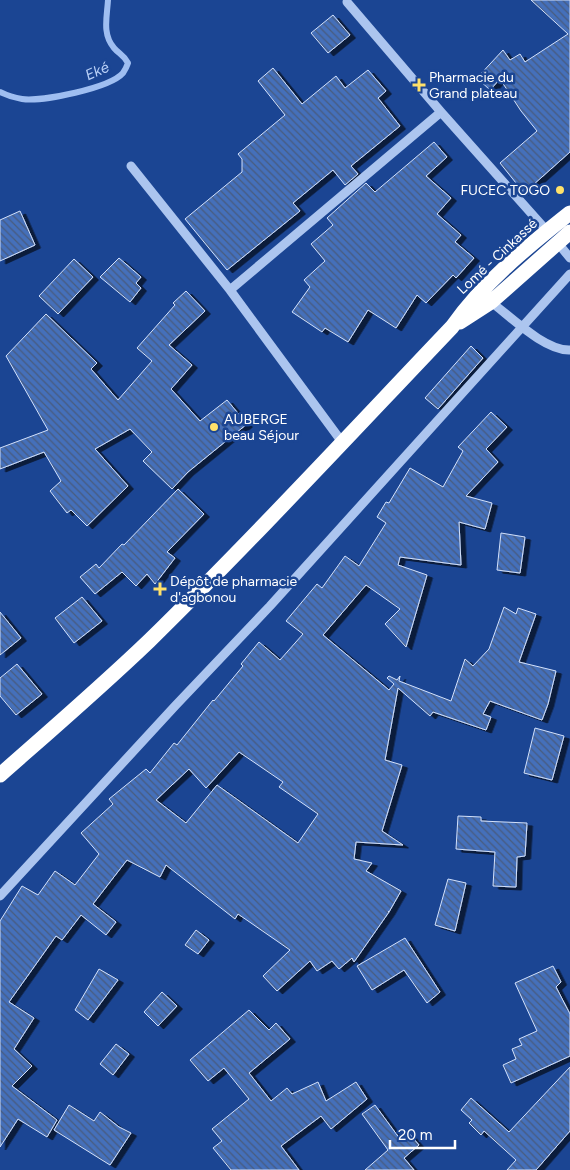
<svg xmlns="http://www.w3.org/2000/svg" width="570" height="1170" font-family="Figtree,sans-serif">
  <defs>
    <pattern id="building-back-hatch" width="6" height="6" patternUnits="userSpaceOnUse" patternTransform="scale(1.25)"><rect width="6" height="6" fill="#446fba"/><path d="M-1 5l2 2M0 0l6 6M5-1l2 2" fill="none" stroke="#485c7e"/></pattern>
    <filter id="shadow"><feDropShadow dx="5.5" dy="3" stdDeviation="0" flood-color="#0009"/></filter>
  </defs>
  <rect width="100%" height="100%" fill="#1b4593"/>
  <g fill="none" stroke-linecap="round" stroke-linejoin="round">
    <path stroke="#9fbef1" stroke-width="6" d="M0,92C6,95 15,98 22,99C42,102 110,88 123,73C125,70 127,66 128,63C123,54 119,54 114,48C102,34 107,17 108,0"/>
  </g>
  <path fill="url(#building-back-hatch)" stroke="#d3e1fb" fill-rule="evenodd" filter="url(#shadow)" d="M531,0H570V152L524,193L500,163L537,131L521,111L500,79L490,90L477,78L503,50L510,60L520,54L525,62L568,34Z
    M333,15L350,35L328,53L311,33Z
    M273,68L302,104L336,76L345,88L368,70L386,91L378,98L400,126L351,166L358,174L345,185L333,170L293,203L300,211L227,270L185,219L242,172V159L238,154L285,115L258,81Z
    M434,142L447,157L426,176L451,198L437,214L461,235L455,242L474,258L456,278L453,275L426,303L417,295L396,328L368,310L348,342L325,328L322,332L292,312L310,287L304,280L325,261L311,244L333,225L327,218L366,183L375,192Z
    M20,211L35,245L0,261V220Z
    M119,258L141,277L136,283L141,288L130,302L100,277Z
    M74,259L93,277L58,314L39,296Z
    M186,291L205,311L169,345L192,365L171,389L200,421L227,400L247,424L188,472L172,489L143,461L152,452L130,429L95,449L128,486L87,526L71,510L67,513L50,491L61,481L44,452L0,469V448L48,430L6,356L46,314L97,363L91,369L118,400L152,361L137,348L175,305L173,303Z
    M471,346L483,358L438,409L425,398Z
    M491,412L507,427L486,449L498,462L466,496L492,503L485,529L459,522L461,565L400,557L398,565L427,575L406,647L385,624L400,609L366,585L323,635L389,690L394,684L387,678L389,676L397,680L400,676L399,681L451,701L465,659L473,666L489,649L504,607L516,614L518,608L536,614L519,662L556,671L548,704L542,720L490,701L483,714L491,717L486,730L433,712L430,716L398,688L385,760L402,765L382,831L403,845L356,842L354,859L372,863L366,871L401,891L389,912L388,911L389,912L354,962L352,958L339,969L332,961L317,971L310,961L277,991L263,976L290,950L238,914L235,919L166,865L160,877L127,860L93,904L116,922L106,935L81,915L62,940L56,936L9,1002L34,1018L14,1049L32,1066L12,1086L57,1120L47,1137L18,1119L0,1147V921L22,886L38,895L55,871L75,885L99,854L81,833L113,804L109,799L146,769L150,773L174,743L177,745L213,700L214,701L243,666L241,664L259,642L280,660L303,634L286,621L317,584L322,588L345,556L359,566L386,523L377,517L386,502L389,503L410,468L443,487L463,451L458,447ZM239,752L283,782L279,787L318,814L298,843L217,785L186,823L156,800L189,769L206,788Z
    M178,489L204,514L167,552L175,558L155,584L147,574L136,586L122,572L95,594L80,577L96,564L99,568L122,544L124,545Z
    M501,533L525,537L520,573L497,570Z
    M82,597L102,621L74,643L55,618Z
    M0,612L21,638L0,655Z
    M17,664L42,694L16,715L0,696V678Z
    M535,728L564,736L552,780L524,773Z
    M458,816L481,817V821L527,823L525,856L517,857L516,887L493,886L495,852L456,849Z
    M448,879L466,883L455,931L435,925Z
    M196,930L209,940L198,954L185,945Z
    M405,938L440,992L427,1003L404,970L372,990L357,966Z
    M553,966L561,982L556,987L570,1014V1056L511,1083L503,1065L516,1059L512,1049L522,1045L519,1039L537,1031L515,983Z
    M99,969L118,980L88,1020L75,1010Z
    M162,992L177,1006L158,1026L144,1012Z
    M249,1010L269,1030L276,1023L290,1039L249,1073L271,1101L287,1088L292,1094L318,1082L326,1101L356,1082L367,1099L331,1129L321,1116L281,1146L299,1170H231L213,1148L222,1141L212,1129L249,1099L224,1068L208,1081L190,1060Z
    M116,1044L129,1054L113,1075L100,1064Z
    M570,1067V1131L536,1170H507L516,1160L484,1131L481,1135L469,1123L472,1120L461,1110L471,1098L509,1132Z
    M69,1105L94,1121L100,1112L119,1127L131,1133L110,1165L54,1130Z
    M375,1105L400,1139L408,1132L419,1145L404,1158L414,1170H365L388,1150L362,1114Z"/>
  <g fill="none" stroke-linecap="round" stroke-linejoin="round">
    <path stroke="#acc5ef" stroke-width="9" d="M347,2L441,112L547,231
      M131,166L230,290L342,442
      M557,242L570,258
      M230,290L441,112
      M491,302C511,317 545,351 570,350
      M0,896L175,706L270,606L570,274"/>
    <path stroke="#fff" stroke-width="15" d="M460,322L491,302L570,232
      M0,775C50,731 101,687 149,641C253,539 352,432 452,327C484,282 527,247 570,213"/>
  </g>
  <g fill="#ffe16a" stroke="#1b4593" stroke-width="2">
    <path d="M416.5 77.5h5v5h5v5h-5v5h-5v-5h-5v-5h5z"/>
    <circle cx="560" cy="190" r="5"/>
    <circle cx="214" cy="427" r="5"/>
    <path d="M157.5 581.5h5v5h5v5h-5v5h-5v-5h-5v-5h5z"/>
  </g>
  <g text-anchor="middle" stroke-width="5" stroke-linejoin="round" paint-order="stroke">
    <g font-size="14" fill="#fff" stroke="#1b4593" text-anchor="start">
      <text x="429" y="82">Pharmacie du<tspan x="429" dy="16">Grand plateau</tspan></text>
      <text x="550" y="195" text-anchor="end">FUCEC TOGO</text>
      <text x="224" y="424">AUBERGE<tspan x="224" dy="16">beau Séjour</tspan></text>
      <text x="170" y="586">Dépôt de pharmacie<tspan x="170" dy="16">d'agbonou</tspan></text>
    </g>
    <g font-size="14" fill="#fff" stroke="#1b4593">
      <text transform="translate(497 256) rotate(-43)" y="5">Lomé - Cinkassé</text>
    </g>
    <g font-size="15" font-style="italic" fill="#b8cff6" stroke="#1b4593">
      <text transform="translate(97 71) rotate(-24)" y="5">Eké</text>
    </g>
  </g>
  <path d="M390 1140v8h65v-8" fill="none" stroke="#ffffff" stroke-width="2.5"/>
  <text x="398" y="1140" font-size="15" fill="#ffffff" stroke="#1b4593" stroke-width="4" paint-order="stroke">20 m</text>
</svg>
